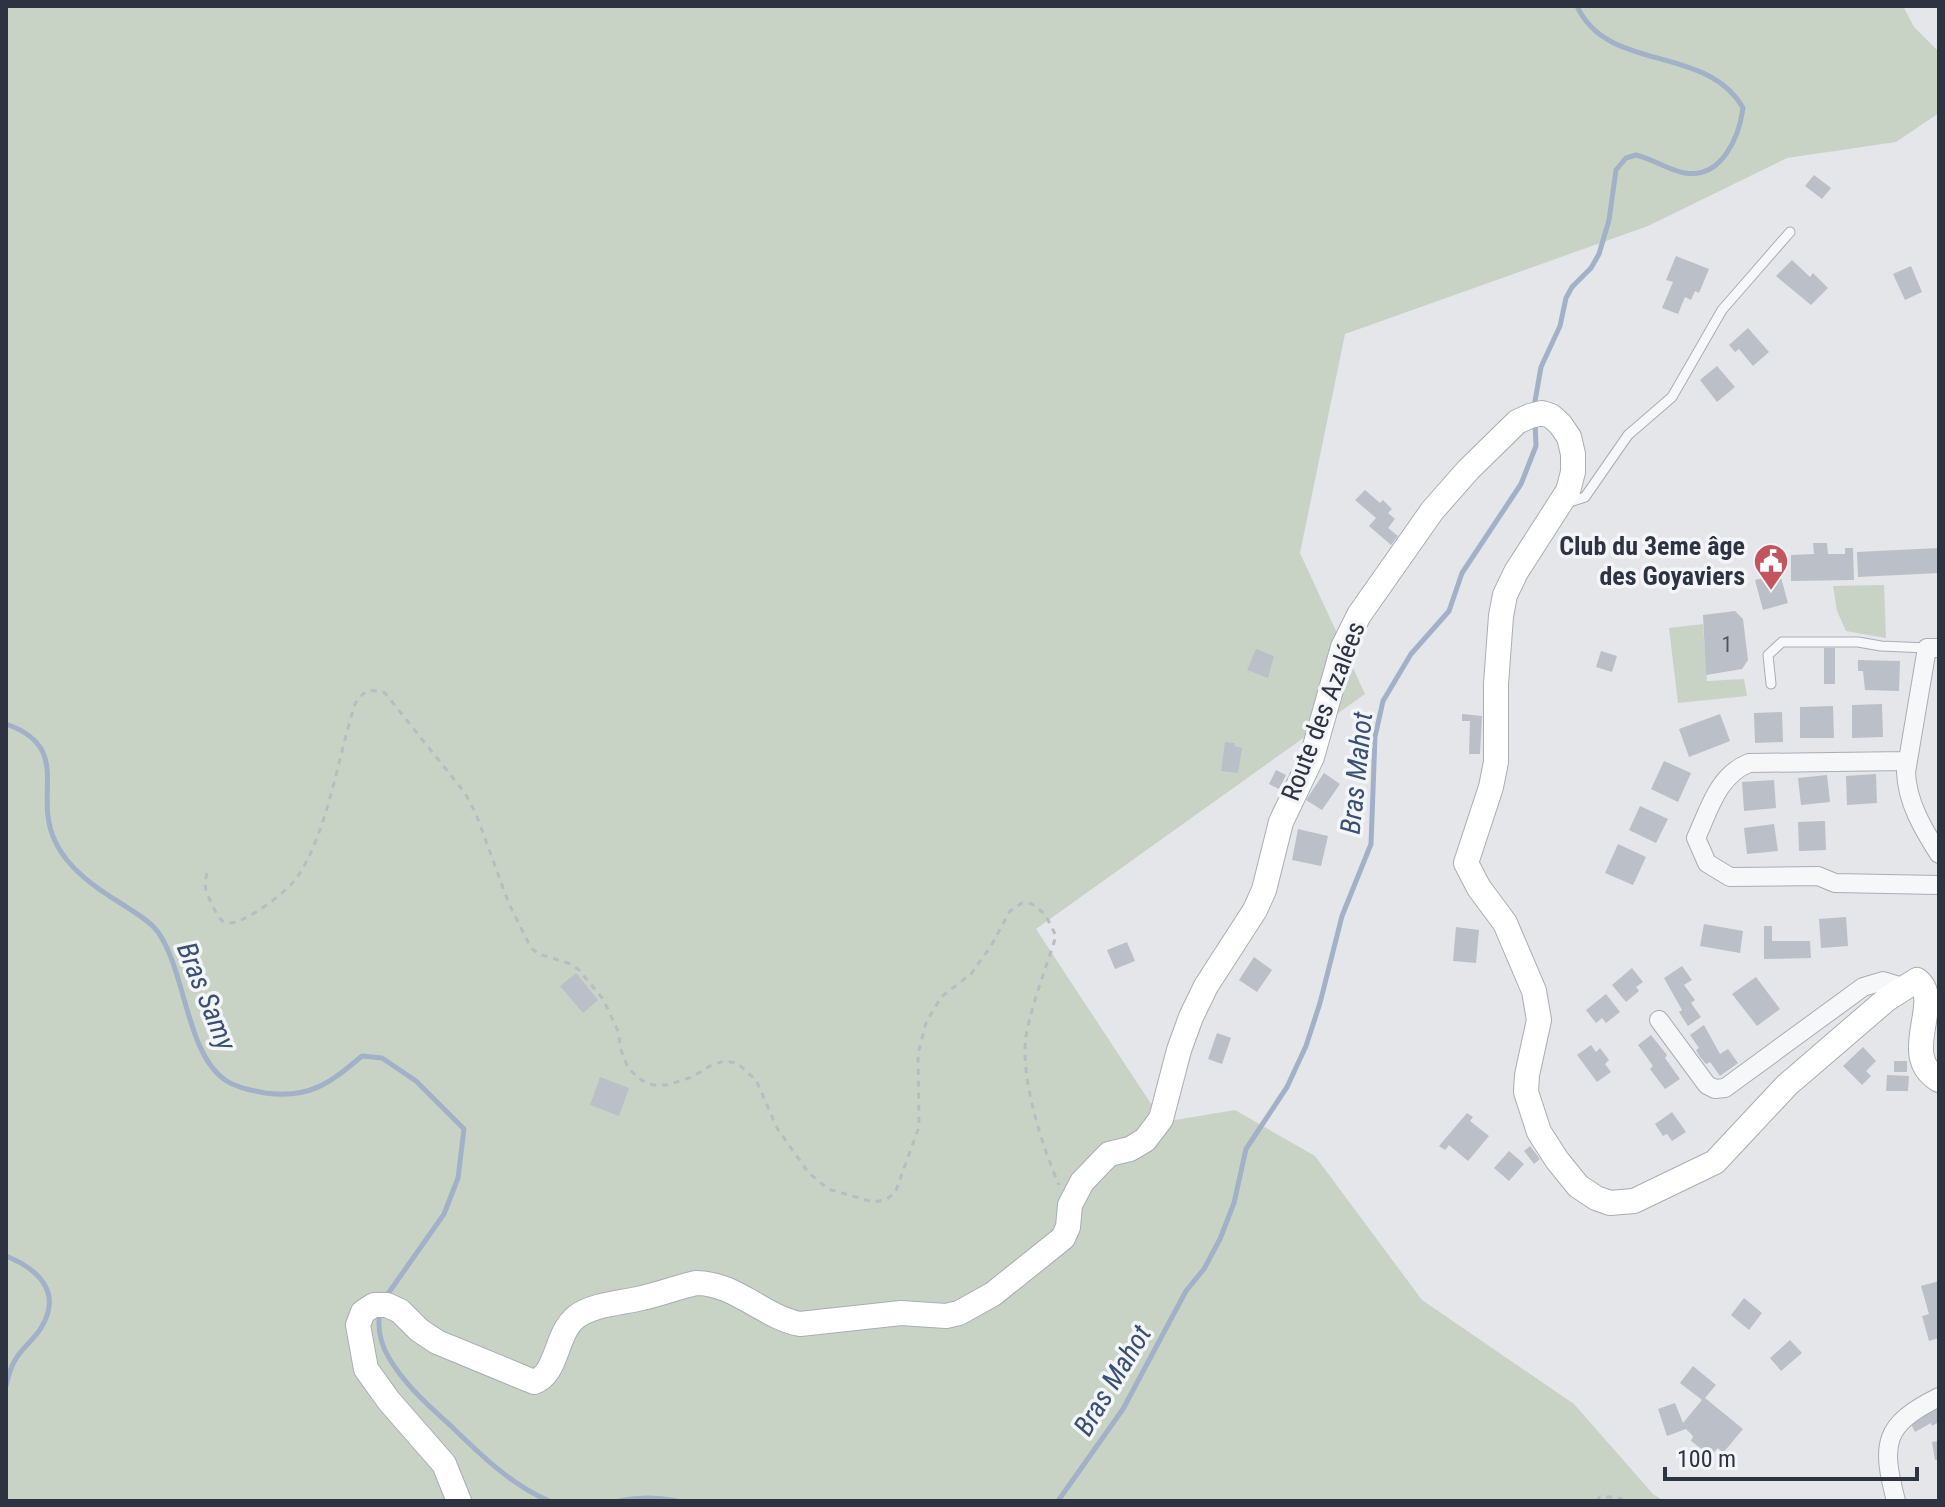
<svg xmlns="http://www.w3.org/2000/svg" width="1945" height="1507" font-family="'Roboto Condensed',sans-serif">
  <rect width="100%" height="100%" fill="#e4e6ea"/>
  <path fill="#c8d3c6" d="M6,6H1903L1914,27L1939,52V113L1896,142L1787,158L1648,226L1345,334L1300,553L1365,694L1036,929L1163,1122L1235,1110L1315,1156L1422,1300L1574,1404L1653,1494L1664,1501H6Z
    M1884,585L1886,638L1846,631L1837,611L1833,586Z
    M1703,624L1707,681L1744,679L1747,696L1678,703L1669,628Z"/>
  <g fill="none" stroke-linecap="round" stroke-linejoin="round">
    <path stroke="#a2b1c7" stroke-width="5" d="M1534,407L1541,367L1560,326L1566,298L1572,287L1591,268L1599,254L1609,220L1616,170L1626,158L1636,155C1653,159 1668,170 1685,173C1721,179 1739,138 1743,108C1707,44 1607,73 1577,6
      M6,724C74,748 32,793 55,841C68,870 99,890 125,906C137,914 150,921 158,932C186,972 186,1053 225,1080C237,1088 251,1090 265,1093C310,1099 330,1083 362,1056L382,1058L416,1081L464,1129L458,1178L444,1214L385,1298
      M6,1256C38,1269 63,1292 41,1328C34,1340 20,1349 14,1362C10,1369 8,1378 6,1386
      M380,1311C377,1328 380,1343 389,1358C405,1385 428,1405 451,1426C481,1455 510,1484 549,1501
      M619,1501C638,1497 657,1497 677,1501
      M1058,1501L1123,1409L1186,1291L1204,1269L1220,1239L1234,1203L1246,1149L1287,1087L1306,1046L1320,1003L1342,916L1371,844L1375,737L1383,701L1411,654L1449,611L1462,573L1521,484L1536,446L1535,421"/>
  </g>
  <path fill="#bbbfc7" d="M1814,175L1831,188L1822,199L1805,186Z
    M1676,256L1709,269L1699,293L1695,291L1691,300L1685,297L1678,314L1662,308L1673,282L1666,280Z
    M1792,260L1810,277L1813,273L1828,288L1811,305L1776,276Z
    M1911,266L1922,292L1905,300L1893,274Z
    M1748,328L1769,352L1753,366L1739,349L1735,352L1729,345Z
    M1717,366L1735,387L1717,402L1700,380Z
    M1365,490L1380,503L1383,500L1392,509L1388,513L1395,519L1388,528L1398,536L1391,545L1369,526L1376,518L1355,500Z
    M1813,543H1827L1828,554H1845V548H1853L1854,580L1791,581V555L1814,554Z
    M1939,548V573L1858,577L1857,552Z
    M1780,574L1788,603L1763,610L1755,580Z
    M1735,611L1743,619L1748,660L1742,669L1706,675L1703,615Z
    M1824,648H1835V684H1824Z
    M1256,649L1274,656L1268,678L1247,670Z
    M1601,651L1617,656L1612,672L1596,667Z
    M1858,660L1900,661L1899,691L1865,690L1863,671H1858Z
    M1882,704L1883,737L1852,738V705Z
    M1833,706L1834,738H1800V707Z
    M1782,712L1783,742L1755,743L1754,713Z
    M1462,714L1482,716L1480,754H1469L1470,721H1462Z
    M1720,714L1730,741L1689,757L1679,729Z
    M1225,742L1235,743V746L1242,748L1238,773L1221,771Z
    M1664,761L1691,773L1678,802L1651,789Z
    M1276,770L1286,775L1279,789L1269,784Z
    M1324,773L1340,784L1322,810L1306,800Z
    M1876,774L1877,803L1847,805L1846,776Z
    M1827,775L1830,802L1801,805L1798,778Z
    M1774,780L1776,808L1744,811L1742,782Z
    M1640,806L1668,819L1656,843L1629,830Z
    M1825,821L1826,850L1799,851L1798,822Z
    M1774,824L1778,851L1747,854L1744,828Z
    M1298,829L1328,836L1321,866L1292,860Z
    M1618,844L1646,857L1633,885L1605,873Z
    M1846,917L1848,946L1821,948L1819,919Z
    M1704,924L1743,931L1740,953L1700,946Z
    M1764,926H1772V941H1810L1811,958L1764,959Z
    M1456,927L1479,930L1476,963L1453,961Z
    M1127,942L1135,961L1115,969L1107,950Z
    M1254,957L1272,970L1257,992L1239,980Z
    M1682,966L1692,980L1684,985L1695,1000L1691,1003L1701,1017L1688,1026L1679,1012L1682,1010L1664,978Z
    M1632,968L1643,982L1636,987L1639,991L1626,1002L1612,985Z
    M576,973L598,1000L583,1013L560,986Z
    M1756,977L1780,1009L1757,1026L1732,994Z
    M1606,994L1620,1012L1606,1023L1602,1018L1596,1023L1586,1010Z
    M1704,1025L1720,1054L1728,1049L1738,1063L1720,1076L1710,1062L1706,1064L1700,1057L1696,1050L1699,1048L1690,1035Z
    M1217,1033L1231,1038L1222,1064L1208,1059Z
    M1651,1035L1667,1055L1665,1058L1680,1079L1665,1089L1650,1069L1653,1066L1638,1045Z
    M1591,1045L1596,1052L1600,1048L1609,1060L1605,1064L1611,1072L1597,1082L1577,1055Z
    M1863,1047L1876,1061L1866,1071L1871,1076L1862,1085L1843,1066Z
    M1894,1061H1907V1072H1894Z
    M1887,1075L1909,1076L1908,1091H1886Z
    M600,1077L629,1088L619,1116L590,1105Z
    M1672,1112L1686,1132L1672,1141L1667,1134L1663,1136L1655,1124Z
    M1467,1113L1473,1117L1470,1121L1489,1136L1468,1161L1449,1145L1445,1150L1439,1146Z
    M1530,1146L1540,1159L1534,1164L1524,1151Z
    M1509,1151L1524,1164L1509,1181L1494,1168Z
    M1939,1281V1338L1929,1341L1922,1316L1929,1314L1921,1286Z
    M1744,1298L1762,1313L1749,1330L1731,1315Z
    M1790,1340L1802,1353L1781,1371L1770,1358Z
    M1693,1366L1716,1385L1705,1398L1743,1429L1723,1453L1718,1448L1713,1453L1707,1448L1703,1450L1691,1441L1693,1436L1686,1429L1667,1436L1658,1409L1675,1403L1683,1423L1702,1400L1680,1383Z
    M1939,1403V1422L1932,1426L1931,1423L1915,1432L1909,1420Z
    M1939,1441V1460H1935L1932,1442Z"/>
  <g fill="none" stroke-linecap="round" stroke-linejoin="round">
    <g stroke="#a9adb4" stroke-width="11">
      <path id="service" d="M1567,503L1585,497L1628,435L1672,397L1722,310L1790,232
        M1771,684L1768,655L1782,642H1858L1881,646L1927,648"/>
    </g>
    <g stroke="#a9adb4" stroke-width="20">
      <path id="minor" d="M1939,648H1927L1906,772C1907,802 1923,829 1939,854
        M1906,761L1749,763C1718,775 1709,810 1696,838L1707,863L1730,877L1818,876L1835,883L1939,885
        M1659,1020L1707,1085L1715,1089L1725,1088L1863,987L1883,981L1903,987
        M1896,1501C1881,1443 1883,1425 1939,1397"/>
    </g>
    <g stroke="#a9adb4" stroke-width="26">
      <path id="secondary" d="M459,1501L444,1464L389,1401L366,1369L358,1325L363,1312L374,1305H387L400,1311L419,1330L437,1342L534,1382C558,1374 555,1334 576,1317C593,1304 622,1303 642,1298C660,1294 678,1287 696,1283C736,1283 763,1317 800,1324L901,1313L946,1316L959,1313L993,1294L1063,1238L1068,1227L1070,1205L1082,1182L1109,1154L1130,1149L1145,1140L1161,1119L1179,1050L1191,1017L1206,986L1255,910L1264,890L1281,822L1312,757L1343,647L1359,615L1432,511L1468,470L1517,422L1530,416L1542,413L1551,416L1560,424L1569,437L1573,454V472L1568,491L1516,572L1505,595L1501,616L1496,684V762L1491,787L1466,863L1479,888L1505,923L1534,991L1539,1020L1527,1075L1526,1092L1539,1132L1557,1160L1578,1186L1596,1198L1610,1203L1634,1201L1715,1162L1787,1085L1887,999L1917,980C1945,1001 1897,1055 1939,1080"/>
    </g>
    <path stroke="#babcc2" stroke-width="3" stroke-dasharray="6 6" stroke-linecap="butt" d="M207,873C204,885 205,891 211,902C214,908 218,919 224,922C239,930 287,891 296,879C327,835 338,757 355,704C364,690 369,688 385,693L465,793L476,814L509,904L531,948L539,954L571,964L579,970L603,999L618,1031L621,1050L628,1068L641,1080L653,1085H667L692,1077L710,1066L724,1061L737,1063L756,1080L777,1128L808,1172L828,1189L873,1202L885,1200L895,1193L919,1127L918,1054L926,1023L941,997L971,974L991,946L1010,911L1022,903L1032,904L1045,914L1056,936C1046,968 1032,1003 1026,1036C1020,1078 1042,1146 1059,1185
      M1596,1501L1600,1497H1617L1625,1501"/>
    <use href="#service" stroke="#f6f7f9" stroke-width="9"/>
    <use href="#minor" stroke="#f6f7f9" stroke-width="18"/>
    <use href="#secondary" stroke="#fff" stroke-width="24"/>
  </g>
  <defs>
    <g id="civic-pin" transform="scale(1.8)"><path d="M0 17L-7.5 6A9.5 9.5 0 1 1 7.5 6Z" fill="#c2555d" stroke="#f3f5f8"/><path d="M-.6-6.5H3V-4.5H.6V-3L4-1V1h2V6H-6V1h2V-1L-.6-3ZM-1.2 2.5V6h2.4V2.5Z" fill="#fff"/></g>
  </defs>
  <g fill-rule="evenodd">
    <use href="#civic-pin" x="1771" y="561"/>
  </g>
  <g text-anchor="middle" stroke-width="7" stroke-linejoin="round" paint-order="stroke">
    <g font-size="22" fill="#505662">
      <text x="1727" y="652">1</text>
    </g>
    <g font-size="26" font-weight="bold" fill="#2d3341" stroke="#f3f5f8" text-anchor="end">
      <text x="1745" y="555">Club du 3eme âge<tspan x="1745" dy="30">des Goyaviers</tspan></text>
    </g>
    <g font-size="26" fill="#2d3341" stroke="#f3f5f8">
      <text transform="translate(1323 711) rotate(-69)" y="9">Route des Azalées</text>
    </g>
    <g font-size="28" font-style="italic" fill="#3a4f71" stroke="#f3f5f8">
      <text transform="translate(1356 773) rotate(-84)" y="10">Bras Mahot</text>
      <text transform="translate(207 996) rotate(68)" y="10">Bras Samy</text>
      <text transform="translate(1112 1380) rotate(-59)" y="10">Bras Mahot</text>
    </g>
  </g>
  <rect width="1945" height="1507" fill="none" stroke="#2d3341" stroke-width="16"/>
  <path d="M1665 1467v12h252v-12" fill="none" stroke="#2d3341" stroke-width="4"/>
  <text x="1677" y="1467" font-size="24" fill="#2d3341" stroke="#f3f5f8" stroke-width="6" paint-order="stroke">100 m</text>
</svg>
